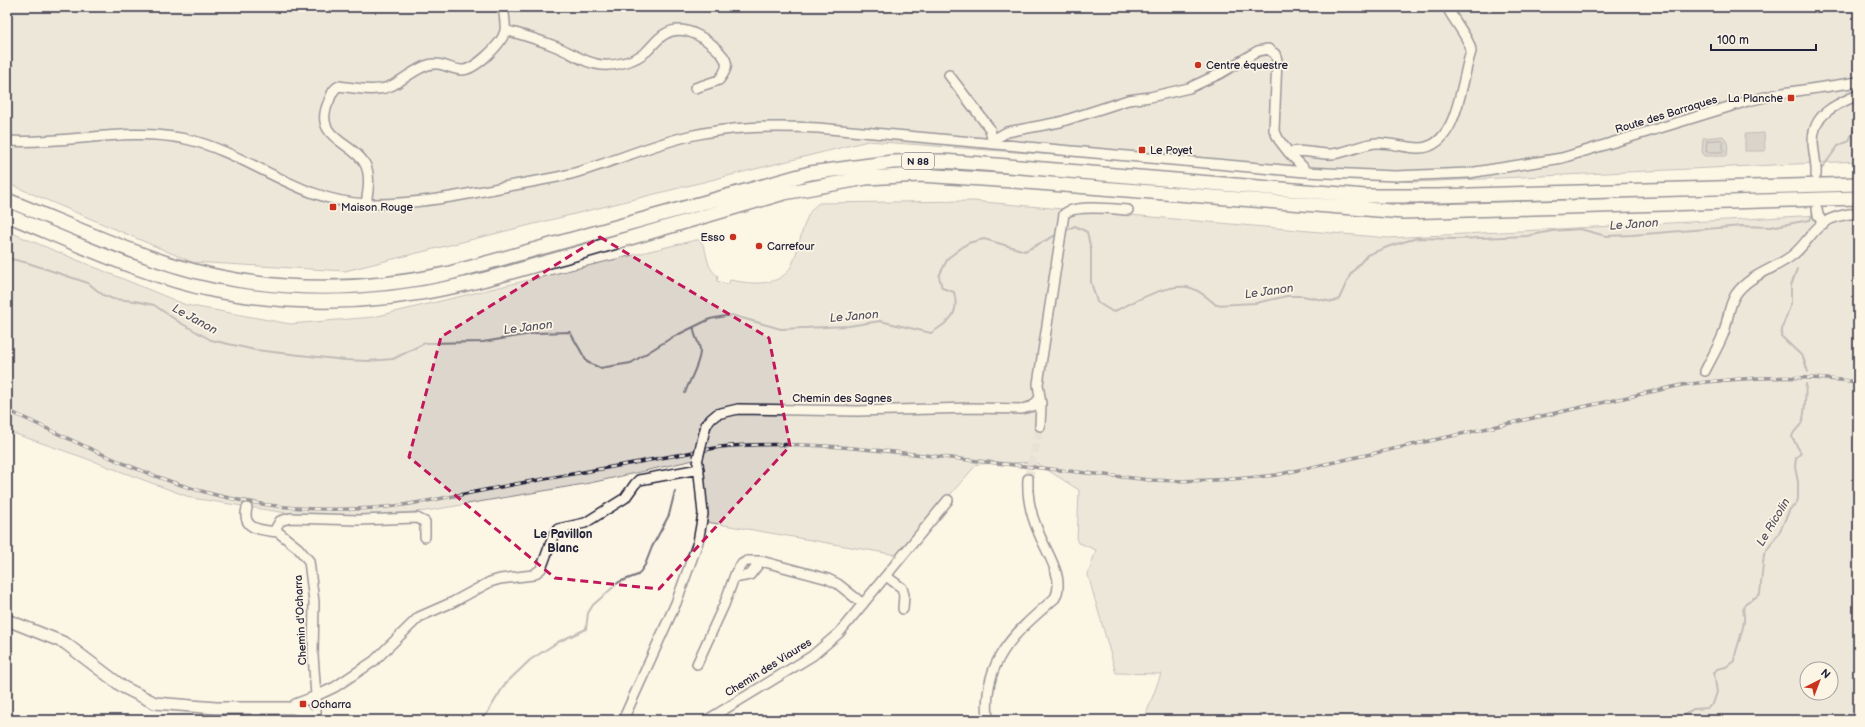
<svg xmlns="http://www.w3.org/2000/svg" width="1865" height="727" font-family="'Balsamiq Sans',sans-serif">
  <rect width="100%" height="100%" fill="#fcf5e5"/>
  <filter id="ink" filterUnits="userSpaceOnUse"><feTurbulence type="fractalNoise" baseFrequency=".025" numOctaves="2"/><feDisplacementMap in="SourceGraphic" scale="8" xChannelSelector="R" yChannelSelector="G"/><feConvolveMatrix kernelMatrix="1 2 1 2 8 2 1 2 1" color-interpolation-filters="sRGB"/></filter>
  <g filter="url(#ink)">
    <path fill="#dcd6cc" stroke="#7f7c84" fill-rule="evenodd" d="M7,7H1858V161L1416,182L868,141L345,271L192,262L7,183Z
      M972,201L1388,238L1858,213V720H1144L1161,674L1116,673L1088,575L1096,550L1077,542L1079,490L1035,462L977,464L897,555L707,522L703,458L590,483L426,511L350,517L293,514L192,498L82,457L7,431V231L186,305L290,324L374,317L696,240H699C710,250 703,266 718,276L717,281L728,285L730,280C750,284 781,288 792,265C797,254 799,241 803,229C807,218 809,210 819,203ZM1807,669H1831V693H1807Z"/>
    <path fill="#b2adab" stroke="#78757e" d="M1764,133L1765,151H1745V134Z
      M1723,136C1728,140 1729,150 1726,156H1704L1702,152L1703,138Z"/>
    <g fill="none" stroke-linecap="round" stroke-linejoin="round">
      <path stroke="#5c5a68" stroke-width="1" d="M1721,140L1723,142V152H1706L1707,141Z"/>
      <path stroke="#78757e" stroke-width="2" d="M1820,171L1838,146L1849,141L1858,120
        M1064,231L1075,226L1087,232L1091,250V282L1097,302L1113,312C1132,303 1170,281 1191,288C1201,291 1209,299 1216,305L1256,303L1287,296H1303L1333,302L1339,299L1350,275L1367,255L1390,246L1417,238L1457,239L1527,236L1552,231L1580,229L1606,236L1632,235L1742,226L1770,227L1810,220L1814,211
        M7,258L28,263L88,283L103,295L113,299L135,301L154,305L179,322L211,340L255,350L345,360L368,361L393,359L425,343L483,342L537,333L570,332L587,362L600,368L631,363L671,338L710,319L731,315L781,329L849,326L880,321L931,333C949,322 960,315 954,292L942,288L939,276L948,258L968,243L984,239L1025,251L1058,234
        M1797,269L1791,286V304L1783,325L1781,336L1803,357L1808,372
        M685,393C689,381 700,363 700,351C700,342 693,336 694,327
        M483,720L505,684L530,660L558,642L586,629L588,613L593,605L619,582L638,575L645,565L652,547L669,515L675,491
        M1673,720L1680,718L1693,709L1707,708L1713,704L1717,692L1714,673L1717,669L1726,667L1734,661C1736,647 1743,634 1744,620C1745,615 1741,608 1745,604C1749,600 1756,598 1760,594L1764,554L1779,533L1790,509L1796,504L1798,499V482L1795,467L1796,458L1801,453L1792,437C1793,431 1798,429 1801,424C1806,416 1805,394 1806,384"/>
      <path stroke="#d0cbc3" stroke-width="9" stroke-dasharray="9 4.5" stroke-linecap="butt" d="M1028,479L1040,426"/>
      <g stroke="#22223b" stroke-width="12">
        <path id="minor" d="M505,30C523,35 540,40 557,47C572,53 586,64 602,65C618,66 635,61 647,51C653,45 658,38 665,34C685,22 711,41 723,56C730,65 725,72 719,80L695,88
          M949,75L990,129L993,144
          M993,140L1007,132L1060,122L1128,100L1150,97L1189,88L1219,74L1258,51L1268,49L1275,54L1277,60L1274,130L1279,140L1289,153C1296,148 1321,155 1331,154C1348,153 1363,143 1378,143C1392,143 1406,148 1420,148C1459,146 1461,79 1471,52C1471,40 1453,20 1447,7
          M7,141C67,145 126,126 186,139C249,153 299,202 367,204C413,205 459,196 504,187C528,182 554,179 578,172C615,161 651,145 689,136C732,126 774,126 818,128L1305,172L1395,176L1469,173L1562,158L1748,101L1783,93L1858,82
          M1289,153L1303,167L1305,172
          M1816,175C1817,163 1813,152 1813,141C1813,113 1837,104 1858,95
          M366,204C368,192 371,175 365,164C353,142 311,138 329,101C331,95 333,89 339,86C355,88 378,93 393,85C406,78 415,69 428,65C440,61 449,69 461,70C474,71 502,44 505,31C506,25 504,14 503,7
          M1817,209L1818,215L1823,224
          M1705,371C1711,359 1718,347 1723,335C1728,322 1728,306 1736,294C1750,274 1776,269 1794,254C1805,245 1812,231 1823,223C1834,216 1845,214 1858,213
          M706,425L711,419L717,414L738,409L857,411L971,408L1022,409L1033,406L1039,399
          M1040,426L1041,404L1038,384L1064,214C1075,204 1113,209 1128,210
          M247,508C241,530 262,530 278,532
          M886,576L902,588L904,595L903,609
          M734,578L750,575L761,561
          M697,664L724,605L736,572L742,564L747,561H761L828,579L838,584L863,604
          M293,708L295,704L316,696L313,655L314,602L309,561L298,548L278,532L276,528L280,521L290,518L359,520L417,518L425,522V537
          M314,719L316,716V696L335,687L374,661L419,617L453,602L490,582L500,579L533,575L541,569L554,534L558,529L585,523L625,498L635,484L639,480L699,469
          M254,720L258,709
          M623,720L676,603L698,542L703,514L698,463
          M707,720L812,656L839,633L948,500
          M988,720C982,660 1014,634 1055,598C1066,577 1045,551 1038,531C1031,515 1027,497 1028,479"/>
      </g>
      <g stroke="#22223b" stroke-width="14">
        <path id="major" d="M7,620L65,643L123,687L155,703L216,708H293L304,711L315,720"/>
      </g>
      <g stroke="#22223b" stroke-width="16">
        <path id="highway" d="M7,200C62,222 116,247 173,265C264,293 358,293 450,273L810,173L893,162L942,161L984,164L1365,196H1438L1858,184
          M7,215C73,242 146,277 216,291C296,306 378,304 457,286C499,277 541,263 582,252C649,232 717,213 784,193L866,178L920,175L1013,181L1403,212L1858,198"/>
      </g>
      <use href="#minor" stroke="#fcf5e5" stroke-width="9"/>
      <use href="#major" stroke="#fcf5e5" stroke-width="11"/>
      <use href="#highway" stroke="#fcf5e5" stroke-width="13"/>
      <g stroke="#22223b" stroke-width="3.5">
        <path id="rail" d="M7,410C75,441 143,477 216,495C276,510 342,513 403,505C441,499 479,491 516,484C584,472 652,460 720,447C794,440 868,449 942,457C1011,465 1081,472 1150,480C1193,482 1233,480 1276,475L1682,385C1740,377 1799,374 1858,382"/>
      </g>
      <use href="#rail" stroke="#fcf5e5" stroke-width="2" stroke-dasharray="6" stroke-linecap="butt"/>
      <g stroke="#22223b" stroke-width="12" stroke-linecap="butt">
        <path id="minor-bridge" d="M698,458L706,425"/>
      </g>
      <use href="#minor-bridge" stroke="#fcf5e5" stroke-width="9"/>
    </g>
  </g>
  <path d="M0 0H1865V727H0ZM600,237L769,338L790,446L659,589L555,578L409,457L441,337Z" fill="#fcf5e5" fill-opacity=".55" fill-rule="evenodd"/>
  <path fill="none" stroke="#c2185b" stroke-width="3" stroke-dasharray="8 5" stroke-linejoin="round" d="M600,237L769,338L790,446L659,589L555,578L409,457L441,337Z"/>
  <g fill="#c8321e" stroke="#fcf5e5" stroke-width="1.5">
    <circle cx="1198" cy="65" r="4"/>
    <rect x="1787" y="94" width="8" height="8" rx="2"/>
    <rect x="1138" y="146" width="8" height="8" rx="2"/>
    <rect x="329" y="203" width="8" height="8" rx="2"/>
    <circle cx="733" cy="237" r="4"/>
    <circle cx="759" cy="246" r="4"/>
    <rect x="299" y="700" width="8" height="8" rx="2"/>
  </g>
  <g text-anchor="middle" stroke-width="3.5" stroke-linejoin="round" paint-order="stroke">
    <rect fill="#fcf5e5" stroke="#63616e" stroke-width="1" x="902" y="153" width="32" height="16" rx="3"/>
    <g font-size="10" font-weight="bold" fill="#22223b">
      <text x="918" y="165">N 88</text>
    </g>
    <g font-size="11" fill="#22223b" stroke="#fcf5e5" text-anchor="start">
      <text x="1206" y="69">Centre équestre</text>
      <text x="1783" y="102" text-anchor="end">La Planche</text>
      <text x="1150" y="154">Le Poyet</text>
      <text x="341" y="211">Maison Rouge</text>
      <text x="725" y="241" text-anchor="end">Esso</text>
      <text x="767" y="250">Carrefour</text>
      <text x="311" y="708">Ocharra</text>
    </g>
    <g font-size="11" fill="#22223b" stroke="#fcf5e5">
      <text transform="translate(1666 114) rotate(-17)" y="4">Route des Barraques</text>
      <text x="842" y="402">Chemin des Sagnes</text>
      <text transform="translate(300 620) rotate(-93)" y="4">Chemin d'Ocharra</text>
      <text transform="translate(768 667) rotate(-32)" y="4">Chemin des Viaures</text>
    </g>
    <g font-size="12" font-style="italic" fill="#545362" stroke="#fcf5e5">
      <text transform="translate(1634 224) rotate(-4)" y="4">Le Janon</text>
      <text transform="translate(1269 291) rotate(-8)" y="4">Le Janon</text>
      <text transform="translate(854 316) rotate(-5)" y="4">Le Janon</text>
      <text transform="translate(195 319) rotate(29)" y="4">Le Janon</text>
      <text transform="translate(528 327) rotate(-7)" y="4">Le Janon</text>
      <text transform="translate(1773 522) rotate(-59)" y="4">Le Ricolin</text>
    </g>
    <g font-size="12" font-weight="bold" fill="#22223b" stroke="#fcf5e5">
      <text x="563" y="538">Le Pavillon<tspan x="563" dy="14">Blanc</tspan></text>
    </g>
  </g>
  <rect width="1865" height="727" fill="none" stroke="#fcf5e5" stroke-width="24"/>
  <rect x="12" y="12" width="1841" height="703" fill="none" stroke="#22223b" stroke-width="1.5" filter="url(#ink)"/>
  <g transform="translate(1819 681) rotate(42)"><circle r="19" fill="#fcf5e5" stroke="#a5a1a1"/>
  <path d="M0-3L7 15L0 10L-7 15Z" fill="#c8321e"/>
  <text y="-6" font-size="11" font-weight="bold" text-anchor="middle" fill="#22223b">N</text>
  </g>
  <path d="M1711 44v6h105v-6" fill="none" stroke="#22223b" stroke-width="2"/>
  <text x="1717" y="44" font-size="12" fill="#22223b" stroke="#fcf5e5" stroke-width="3" paint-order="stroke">100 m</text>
</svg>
